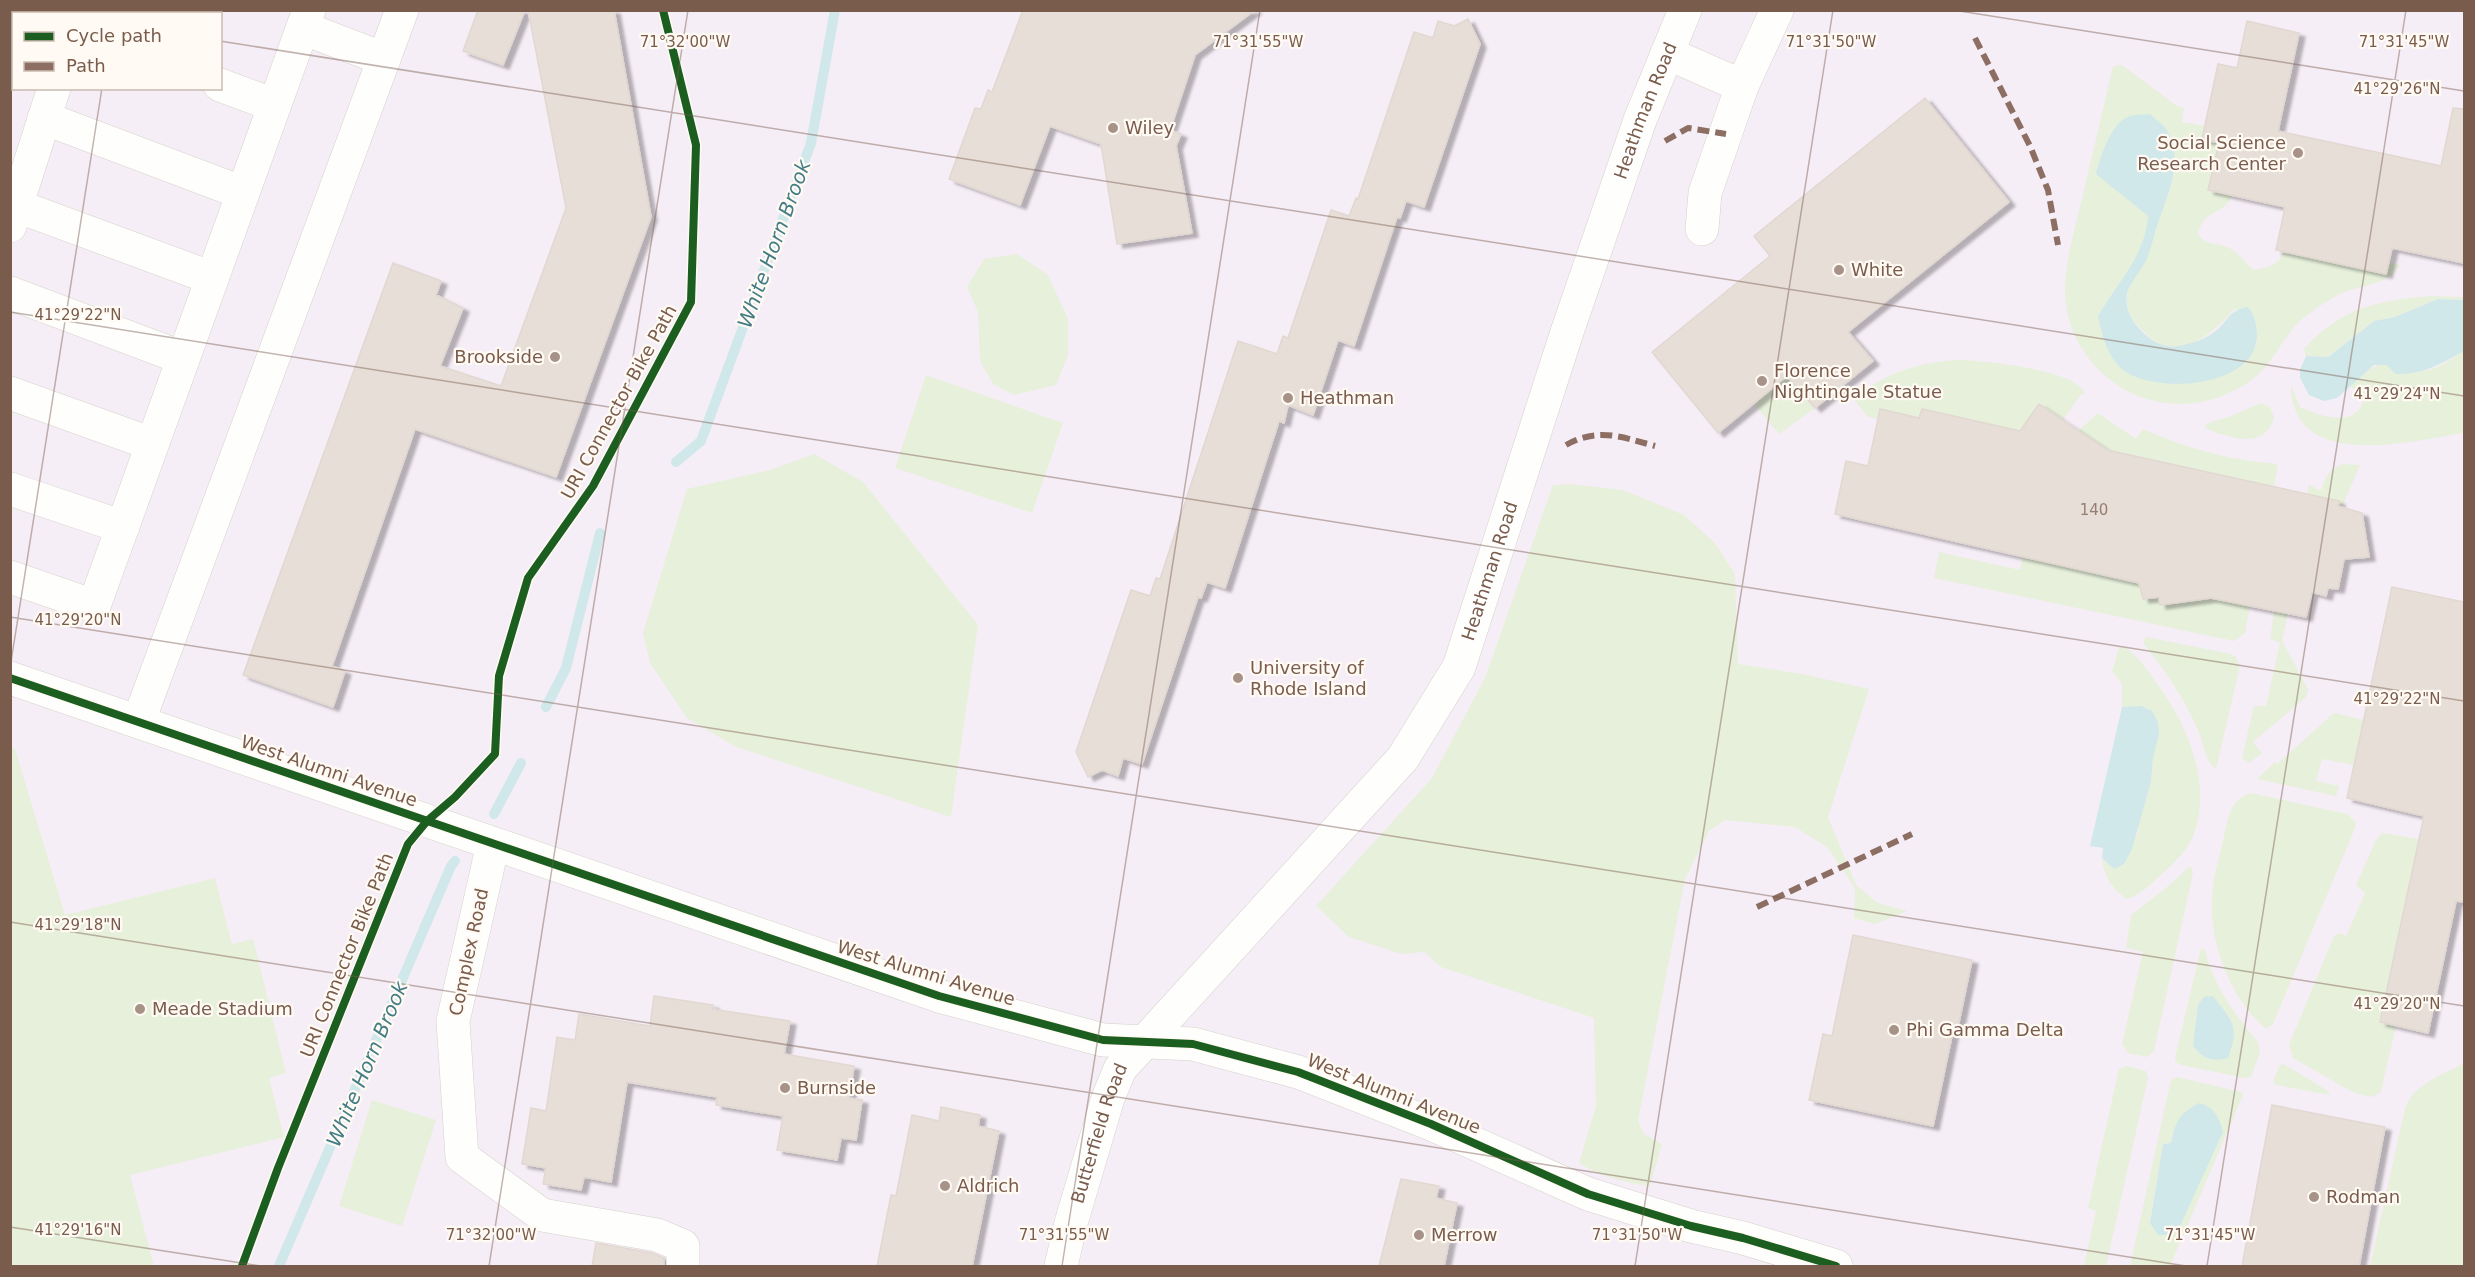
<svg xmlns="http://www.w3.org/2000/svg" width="2475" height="1277" font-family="'DejaVu Sans',sans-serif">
  <defs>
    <filter id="shadow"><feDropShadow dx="6" dy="4" stdDeviation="1.5" flood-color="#0004"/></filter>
  </defs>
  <rect width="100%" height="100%" fill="#f9f5f0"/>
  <path fill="#f6eef6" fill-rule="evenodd" d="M11,11H2464V1266H11ZM14,14H220V88H14Z"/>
  <path fill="#e7f0db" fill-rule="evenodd" d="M2122,65L2177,106L2184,108L2182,122L2204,126L2202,139L2219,143L2208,190L2232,195C2225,216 2206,206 2198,233C2204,246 2216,242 2227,247C2239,252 2244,262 2253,270L2268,267L2279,261L2283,252L2386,274L2389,262L2400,265C2390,285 2359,285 2340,294C2327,301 2313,310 2302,319C2283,336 2274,363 2253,379C2220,403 2180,411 2141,397C2104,383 2075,351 2067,311C2060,275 2074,234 2082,199C2092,155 2103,110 2113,66ZM2148,216L2157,226C2153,239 2150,253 2143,265C2137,276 2127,285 2127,298C2126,311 2133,321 2142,330C2175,366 2209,337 2235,309L2254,315L2257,330L2256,347L2125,371L2098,316C2112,291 2140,262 2147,235C2148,229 2148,222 2148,216Z
    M1017,254L1048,275L1068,319V355L1056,385L1014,395L993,384L980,361L978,312L967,287L984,259Z
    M2431,296L2460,297H2464V300L2438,299L2395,317L2374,321L2327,357L2306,356L2304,349C2340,308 2379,300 2431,296Z
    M1752,336L1815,408L1779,434L1720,362Z
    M2464,351V433C2411,441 2292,473 2291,385L2300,407C2324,418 2360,429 2365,394L2349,386C2386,350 2385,371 2426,370C2438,370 2454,357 2464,351Z
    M1955,360C1980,360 2073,369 2084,392L2083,395L2081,394L2063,420L2020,431L1922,409L1919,418L1880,409L1877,419L1867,416L1853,398C1884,374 1916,363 1955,360Z
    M926,375L1063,423L1032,513L895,468Z
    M2261,403L2270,407L2274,417C2268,441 2248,442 2228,436C2220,434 2211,432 2205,427L2208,423L2231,416Z
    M2098,413L2136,439L2143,429C2187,449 2230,460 2278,464L2274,486L2095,447L2097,443L2078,431Z
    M814,454L863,482L978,625L951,817L736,747L687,718L650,663L643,633L687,489L770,470Z
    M2343,464L2360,465L2342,507L2338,506V501L2307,494L2309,484L2318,490L2322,489C2324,477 2331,468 2343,464Z
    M1571,484L1623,490L1684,515L1715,543L1735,574L1738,664L1802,674L1869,689L1828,817L1856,885L1878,903L1907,911L1875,924L1854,918L1855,888L1828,848L1795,827L1725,820L1709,831L1685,879L1638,1121L1644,1134L1662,1144L1650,1186C1627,1183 1598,1176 1579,1163L1596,1106L1594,1018L1441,967L1424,952L1401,954L1349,937L1316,906L1432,778L1485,678L1553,485Z
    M1939,552L2020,570L2023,556L2139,583L2143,599L2159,597L2160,605L2211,598L2250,605L2245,633L2234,641L1934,578Z
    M2274,611L2288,614L2282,641L2308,689L2306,697L2253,742L2262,753L2249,763L2242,758L2253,709L2254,706H2266L2280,643L2270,639Z
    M2146,637L2231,654L2236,657L2240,666L2217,765L2215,768C2205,762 2203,741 2198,730C2184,698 2165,670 2143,643Z
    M2124,647C2139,656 2148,671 2158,685C2188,726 2213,785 2193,836C2187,850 2175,862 2164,872C2154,881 2141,895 2127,899C2113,891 2103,874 2102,858L2114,869L2138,834V825L2151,782L2153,758L2159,735L2128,707H2122V684L2112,671L2119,648Z
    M2334,713L2364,720L2354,765L2322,759L2316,781L2339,786L2336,796L2257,779L2275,762L2277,764Z
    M10,748L15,749L65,915L215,878L232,944L253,939L286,1073L269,1078L284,1137L130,1175L154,1266H11Z
    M2251,793L2347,814L2356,822L2355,828L2273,1024L2266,1029C2230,998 2209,943 2212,896C2213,877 2219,859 2223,841C2228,820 2229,799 2251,793Z
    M2382,833L2419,839L2380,1022L2396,1026L2382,1087L2380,1093L2371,1097L2354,1093L2293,1058L2289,1045L2334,936L2339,933L2346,936L2365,893L2356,885L2376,840Z
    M2189,867H2191L2193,873L2154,1051L2147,1057L2128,1053L2122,1044L2143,952L2126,948L2131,915L2167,887Z
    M2201,948L2205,950C2213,985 2235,1015 2258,1042L2260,1052L2251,1077L2245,1078L2181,1065L2176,1062L2175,1058Z
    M2464,1063V1266H2370L2405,1108C2415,1083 2442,1075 2464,1063Z
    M2284,1064L2328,1091L2330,1095L2276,1085L2273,1081L2280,1065Z
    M2126,1066L2146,1071L2148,1078L2106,1266H2084L2096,1211L2088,1208L2119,1069Z
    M2177,1077L2241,1092L2243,1095L2170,1266H2130L2171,1080ZM2171,1143L2158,1235L2150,1222L2163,1144Z
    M372,1100L436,1120L402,1226L339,1206Z"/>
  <path fill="#d0e8ea" d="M2150,114C2155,119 2163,124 2167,130C2184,160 2168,194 2158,223C2153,237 2151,253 2143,266C2137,276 2130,283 2127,294C2122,319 2154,351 2178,346C2190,344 2203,340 2213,333C2229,322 2226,311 2248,307C2255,316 2257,325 2257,337C2254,387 2160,394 2126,372C2108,360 2102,335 2098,316C2118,281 2145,257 2148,216L2096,174C2101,156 2110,123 2130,116C2136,114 2144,115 2150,114Z
    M2438,299L2464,300V351C2441,364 2422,375 2395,374L2387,365H2374L2337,398L2324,401L2309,395L2300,378V370L2306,356L2328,357L2374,321L2395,317Z
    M2141,706L2152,711L2158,722L2159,735L2153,758L2151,782L2132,849L2124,864L2114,869L2102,858L2103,848L2090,846L2122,707Z
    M2213,996C2233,1022 2240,1026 2228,1058C2211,1062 2204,1059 2193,1046L2198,1005L2204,997Z
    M2199,1103C2213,1106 2220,1118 2223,1132L2181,1224L2167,1235H2158L2150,1223L2163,1144L2171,1143C2176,1120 2178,1115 2199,1103Z"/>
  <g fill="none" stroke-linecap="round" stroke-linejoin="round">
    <path stroke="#d0e8ea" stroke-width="10" d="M676,462L701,441L811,143L835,10
      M546,707L566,668L600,533
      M494,814L521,763
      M279,1266L451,866L455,861"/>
  </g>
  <path fill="#e6ded7" stroke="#e2d8d2" stroke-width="1.5" filter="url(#shadow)" d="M478,10H525L503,65L463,51Z
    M528,10H614L651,217L556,477L415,429L332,666L345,671L333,707L243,675L393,263L441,281L436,295L463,308L440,366L501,386L566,208Z
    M1023,10H1255L1195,55L1170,130L1181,134L1176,146L1192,233L1117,244L1101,144L1050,126L1020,205L949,179L975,108L981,109L988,90L992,92Z
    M1468,19L1480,44L1424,207L1406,201L1400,218L1397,217L1354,346L1338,340L1313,415L1288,405L1284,423L1279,421L1225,588L1207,582L1201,598L1198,597L1142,764L1123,758L1118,776L1102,770L1088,777L1076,752L1131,590L1150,596L1156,578L1160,579L1238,341L1277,354L1283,336L1288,338L1331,210L1349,216L1356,198L1358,199L1414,32L1433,38L1438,21L1454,26Z
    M2247,21L2299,33L2278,131L2441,166L2453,108L2464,109V263L2392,248L2386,274L2276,250L2285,207L2208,190L2219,143L2202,139L2218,64L2237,68Z
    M1925,98L2009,202L1848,332L1873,361L1815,408L1787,376L1718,433L1652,352L1770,256L1754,236Z
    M2039,404L2107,450L2339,501L2338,506L2362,513L2369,557L2344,559L2338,589L2328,588L2326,596L2312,592L2306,617L2211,598L2160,605L2159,597L2143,599L2139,583L1835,514L1846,461L1868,466L1880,409L1919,418L1922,409L2020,431Z
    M2392,587L2464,602V902L2456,901L2428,1033L2380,1022L2424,816L2347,798Z
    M1853,935L1972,960L1958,1027L1954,1026L1933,1126L1809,1100L1823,1034L1832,1036Z
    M654,996L713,1005L712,1009L790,1021L784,1054L854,1066L849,1098L862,1100L856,1140L841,1138L837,1160L777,1150L783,1116L716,1105L717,1097L627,1082L611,1182L584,1177L581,1190L543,1184L546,1168L522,1164L531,1108L546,1111L557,1037L575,1040L579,1014L650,1026Z
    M2272,1105L2385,1127L2359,1266H2242Z
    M941,1107L980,1115L978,1126L999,1131L972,1266H877L891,1195L896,1196L912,1115L939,1121Z
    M1401,1179L1439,1186L1436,1198L1457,1203L1444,1266H1379Z
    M596,1243L652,1253L664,1258V1266H592Z"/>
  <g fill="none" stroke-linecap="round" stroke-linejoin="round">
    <g stroke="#d7d1cb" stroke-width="34">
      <g id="minor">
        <path d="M77,14L78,10"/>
        <path d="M303,28L384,59"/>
        <path d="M1667,53L1742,86"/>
        <path d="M10,73L14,74"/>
        <path d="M220,85L274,105"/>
        <path d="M44,118L243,193"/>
        <path d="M17,206L212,278"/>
        <path d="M10,226L54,88"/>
        <path d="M1702,229L1705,193L1742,86L1777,10"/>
        <path d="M10,293L183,358"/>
        <path d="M10,393L152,444"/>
        <path d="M10,489L123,527"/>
        <path d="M10,577L94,606L309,10"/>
        <path d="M10,678L939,996L1103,1040L1193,1044L1298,1072L1431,1124L1588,1194L1691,1226L1743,1238L1836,1266"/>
        <path d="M139,720L402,10"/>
        <path d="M493,844L453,1021L462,1157L542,1215L657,1235L683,1246V1266"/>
        <path id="s1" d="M1061,1266L1071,1223L1108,1098L1120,1069L1403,758L1459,667L1567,332L1640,120L1685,10"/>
      </g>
    </g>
    <use href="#minor" stroke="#fefefd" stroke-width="33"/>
    <path stroke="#8d6e63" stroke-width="6" stroke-dasharray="12 6" stroke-linecap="butt" d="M1975,38L2030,146L2048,190L2058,245
      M1665,141L1688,128L1726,134
      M1566,445C1598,427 1622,437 1655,446
      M1757,907L1912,834"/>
    <g stroke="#fffaf3" stroke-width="11">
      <path id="cycleway" d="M10,678L939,996L1103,1040L1193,1044L1298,1072L1431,1124L1588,1194L1691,1226L1743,1238L1836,1266
        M242,1266L278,1168L408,844L427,821L455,797L495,754L499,676L528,578L593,486L691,302L696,145L663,10"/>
    </g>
    <use href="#cycleway" stroke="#1b5e20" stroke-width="8"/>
  </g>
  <path fill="none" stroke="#7a5c4d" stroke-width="1.5" stroke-opacity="0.45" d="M29,10L48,14M1953,10L2464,91M114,14L115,10M220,41L2464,396M10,312L2464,701M10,617L2464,1006M10,668L102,88M10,922L2186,1266M10,1227L261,1266M489,1266L688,10M1062,1266L1260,10M1635,1266L1833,10M2207,1266L2406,10"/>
  <g fill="#a69286" stroke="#fffaf3" stroke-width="2">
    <circle cx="1113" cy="128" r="6"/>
    <circle cx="2298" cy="153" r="6"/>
    <circle cx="1839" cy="270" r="6"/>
    <circle cx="555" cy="357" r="6"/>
    <circle cx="1762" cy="381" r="6"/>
    <circle cx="1288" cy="398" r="6"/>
    <circle cx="1238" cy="678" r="6"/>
    <circle cx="140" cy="1009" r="6"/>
    <circle cx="1894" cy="1030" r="6"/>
    <circle cx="785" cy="1088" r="6"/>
    <circle cx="945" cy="1186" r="6"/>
    <circle cx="2314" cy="1197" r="6"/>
    <circle cx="1419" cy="1235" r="6"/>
  </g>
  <g text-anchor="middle" stroke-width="4.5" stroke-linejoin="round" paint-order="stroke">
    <g font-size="15" fill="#977e72">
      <text x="2094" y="515">140</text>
    </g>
    <g font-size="18" fill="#7a5c4d" stroke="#fffaf3">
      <text dy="6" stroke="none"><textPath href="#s1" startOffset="1320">Heathman Road</textPath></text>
      <text transform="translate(619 402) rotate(-61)" y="6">URI Connector Bike Path</text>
      <text dy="6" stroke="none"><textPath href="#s1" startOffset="834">Heathman Road</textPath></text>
      <text transform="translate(329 771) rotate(19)" y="6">West Alumni Avenue</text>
      <text transform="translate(469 952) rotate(-78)" y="6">Complex Road</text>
      <text transform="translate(347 955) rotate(-68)" y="6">URI Connector Bike Path</text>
      <text transform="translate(926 973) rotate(17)" y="6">West Alumni Avenue</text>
      <text transform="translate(1394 1094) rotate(22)" y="6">West Alumni Avenue</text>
      <text dy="6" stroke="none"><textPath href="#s1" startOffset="138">Butterfield Road</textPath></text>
    </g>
    <g font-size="18" fill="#7a5c4d" stroke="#fffaf3" text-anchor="start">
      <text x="1125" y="134">Wiley</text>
      <text x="2286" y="149" text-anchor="end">Social Science<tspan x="2286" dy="21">Research Center</tspan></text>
      <text x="1851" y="276">White</text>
      <text x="543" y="363" text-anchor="end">Brookside</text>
      <text x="1774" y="377">Florence<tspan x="1774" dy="21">Nightingale Statue</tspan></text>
      <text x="1300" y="404">Heathman</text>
      <text x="1250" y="674">University of<tspan x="1250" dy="21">Rhode Island</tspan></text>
      <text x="152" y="1015">Meade Stadium</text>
      <text x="1906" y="1036">Phi Gamma Delta</text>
      <text x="797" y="1094">Burnside</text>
      <text x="957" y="1192">Aldrich</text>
      <text x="2326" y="1203">Rodman</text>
      <text x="1431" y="1241">Merrow</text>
    </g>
    <g font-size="20" font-style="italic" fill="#437c86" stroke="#fffaf3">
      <text transform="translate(774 244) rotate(-70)" y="7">White Horn Brook</text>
      <text transform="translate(367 1064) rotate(-67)" y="7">White Horn Brook</text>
    </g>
  </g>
  <g font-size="15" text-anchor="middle" fill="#7a5c4d" stroke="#fffaf3" stroke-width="4.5" stroke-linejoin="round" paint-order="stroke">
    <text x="685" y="47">71°32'00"W</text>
    <text x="1258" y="47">71°31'55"W</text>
    <text x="1831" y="47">71°31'50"W</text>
    <text x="2404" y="47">71°31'45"W</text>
    <text x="2397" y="94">41°29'26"N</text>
    <text x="78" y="320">41°29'22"N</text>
    <text x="2397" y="399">41°29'24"N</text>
    <text x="78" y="625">41°29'20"N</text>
    <text x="2397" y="704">41°29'22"N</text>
    <text x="78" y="930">41°29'18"N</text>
    <text x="2397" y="1009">41°29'20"N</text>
    <text x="78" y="1235">41°29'16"N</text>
    <text x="491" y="1240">71°32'00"W</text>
    <text x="1064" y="1240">71°31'55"W</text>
    <text x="1637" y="1240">71°31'50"W</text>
    <text x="2210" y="1240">71°31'45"W</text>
  </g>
  <rect width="2475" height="1277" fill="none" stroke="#7a5c4d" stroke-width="24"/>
  <rect x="12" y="12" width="210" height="78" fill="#fffaf3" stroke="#cabbb1" stroke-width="1.5"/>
  <rect x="24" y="32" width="30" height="9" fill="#1b5e20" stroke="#cabbb1" stroke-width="1.5"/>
  <text x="66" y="42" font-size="18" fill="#7a5c4d">Cycle path</text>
  <rect x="24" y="62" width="30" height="9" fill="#8d6e63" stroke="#cabbb1" stroke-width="1.5"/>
  <text x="66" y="72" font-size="18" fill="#7a5c4d">Path</text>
</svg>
